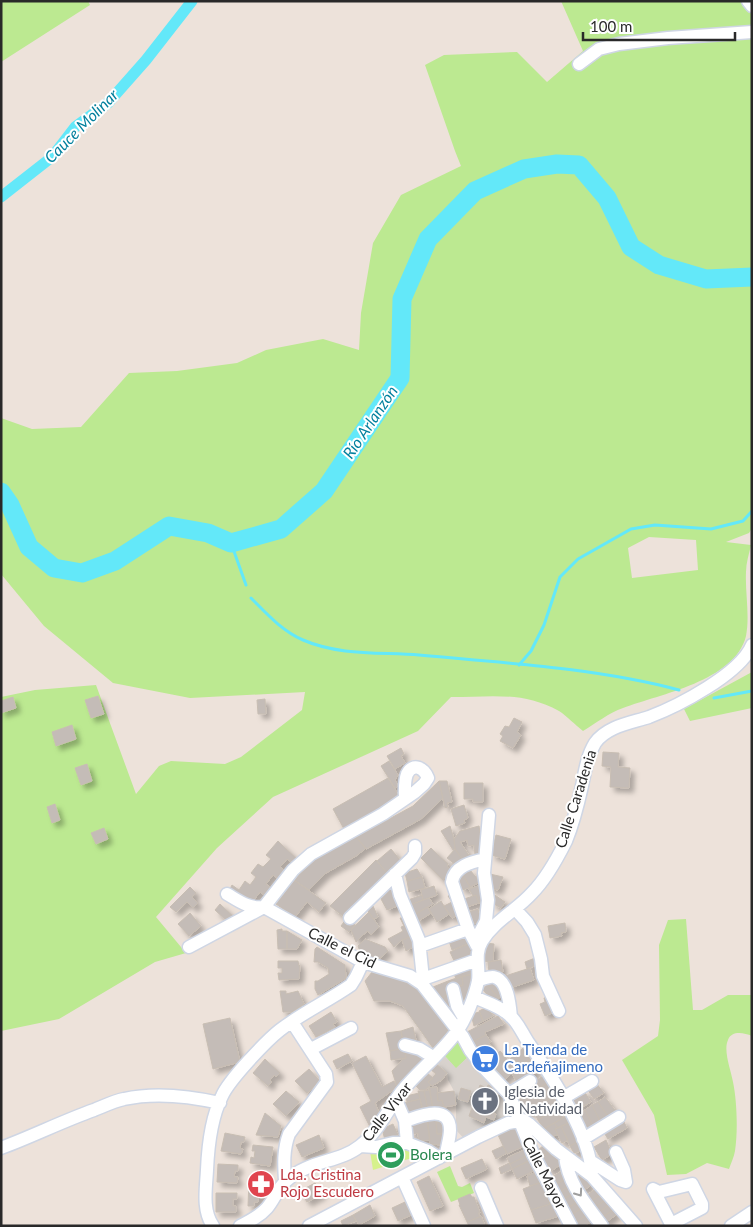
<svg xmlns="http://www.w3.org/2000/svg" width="753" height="1227" font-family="Lato,sans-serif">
  <defs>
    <filter id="shadow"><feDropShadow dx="4.5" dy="4.5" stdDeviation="2.5" flood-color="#0004"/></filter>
  </defs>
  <rect width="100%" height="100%" fill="#ede2da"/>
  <path fill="#bce991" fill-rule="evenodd" d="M1,1H88L90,5L1,62Z
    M561,1H752V528L749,533L726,542L751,545C749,554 746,563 746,572C745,593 750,615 746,636C735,681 660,694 623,708C609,713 596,723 583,731C575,725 567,716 559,711C522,691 491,697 451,697L418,731L273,797L217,848L156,917L186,953L155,962L59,1019L1,1031V697L35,690L96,685L136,794L159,766L171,761L225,764L241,757L302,710L305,692L190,698L113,683L44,626L1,574V418L32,429L81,427L129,373L177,371L237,363L266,350L323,339L359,350L361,313L373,243L401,195L461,166L455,151L425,65L444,55L517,52L547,82L583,51ZM649,537L696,540L698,570L632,578L628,548Z
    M752,672V708L690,721L684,709Z
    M686,919L693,1010H702L728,995H752V1036C744,1033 732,1030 728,1040C723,1051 731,1070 733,1082C737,1101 738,1131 735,1151C734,1157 731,1163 729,1169L707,1163L686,1174L667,1175L654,1115L622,1060L658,1036L660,1020L659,945L668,920Z
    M459,1041L468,1057L456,1069L444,1055Z
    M450,1166L458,1186L462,1187L470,1183L474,1193L451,1202L437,1172Z"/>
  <path fill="#d6f18c" d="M409,1147L412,1158L373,1170L370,1151Z"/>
  <path fill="#d8d2cd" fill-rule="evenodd" d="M458,1030L467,1032L477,1052L510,1090L532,1083L536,1090L519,1101L528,1113L519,1120L468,1143L456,1130V1105L454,1091L448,1080L447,1073L435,1063ZM458,1042L468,1057L456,1068L444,1055ZM480,1085L487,1088L488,1085L500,1089L491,1112L496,1114L494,1120L486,1117L483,1123L469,1116Z"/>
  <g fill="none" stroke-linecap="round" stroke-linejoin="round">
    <path stroke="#63e8f9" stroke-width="3" d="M231,543L246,585
      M251,598C267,614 282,631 303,640C340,656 381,652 419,655C505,663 596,668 679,690
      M519,665L531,651L544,625L560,577L578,559L631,529L655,525L711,529L743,521L752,511
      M714,698L752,691"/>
    <path stroke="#63e8f9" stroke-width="11" d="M1,197L52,157L75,127L108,103L146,60L192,1"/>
    <path stroke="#63e8f9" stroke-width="19" d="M1,492L10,505L29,547L54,568L82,573L115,561L169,526L208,533L231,543L281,529L324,491L400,378L402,299L428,239L475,191L524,169L557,164L579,165L607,198L631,247L659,265L706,279L752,277"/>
  </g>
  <path fill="#c4bcb7" stroke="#c8beb3" filter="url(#shadow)" d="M98,696L104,714L91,718L85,700Z
    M13,697L16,708L1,713V701Z
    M265,699L266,714H258L257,700Z
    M514,718L522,722L517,732L521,735L513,748L500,741L503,736L500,734L505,726L509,727Z
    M72,725L76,739L56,746L52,732Z
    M401,748L404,754L401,756L405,763L395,769L387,756Z
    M603,752L619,753L618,767L630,768L629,788L610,787L611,767L602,766Z
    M389,761L398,775L395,780L398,786L395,788L381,766Z
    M87,764L92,781L81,785L75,768Z
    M388,778L399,796L394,799L395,800L344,829L333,809Z
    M439,781L443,798L421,819L366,849L356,837L413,806Z
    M439,781H447L452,802L447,803L448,807L445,808Z
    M464,783H483V802H473V799H464Z
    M55,804L60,820L52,823L47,807Z
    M464,805L468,818L464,820L465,823L456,826L451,809Z
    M450,826L454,839L455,849L453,850L441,831Z
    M479,826L483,850L475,855L474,845L468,846L467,840L460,842L470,857L463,860L455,849L454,839L460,831Z
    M104,828L108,839L96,844L91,833Z
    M496,835L511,839L505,859L491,855Z
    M356,837L366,848L356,856L326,873L309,890L294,880L315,859Z
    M278,841L297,859L293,863L287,859L280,867L285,871L278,879L273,875L266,884L271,888L266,896L260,892L253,901L248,898L246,901L229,891L232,885L239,890L245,881L250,885L256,877L251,873L258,864L263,867L271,859L266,855Z
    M431,848L448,864L447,866L452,871L443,880L421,858Z
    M391,849L401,861L387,873L377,861Z
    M455,849L463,860L457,866L447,858Z
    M376,860L387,873L344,917L330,906Z
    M417,869L422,877L407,881L405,873Z
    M470,870L480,882L470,887L463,875Z
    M490,874L503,877L498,890L489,888Z
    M463,875L470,887L463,890L457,880Z
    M422,877L425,888L409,892L407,881Z
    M294,880L326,903L319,912L307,902L295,917L276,904Z
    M481,885L486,901L479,903L476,895L473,896L469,889Z
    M434,886L437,895L423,900L421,890Z
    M190,887L196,893L192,897L198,903L193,908L187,902L176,912L170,907Z
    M392,887L400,905L387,910L381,899Z
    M453,894L461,913L452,918L444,906L452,902L448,896Z
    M422,895L423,900L410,905L408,900Z
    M476,895L479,903L463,908L461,900Z
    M495,895L505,902L501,908L492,903Z
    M429,898L433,904L414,915L410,905Z
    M441,901L449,914L437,922L429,909Z
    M220,904L234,917L229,923L215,910Z
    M373,906L378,917L373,919L368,911Z
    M427,907L431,913L417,922L414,915Z
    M478,909L481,921L469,925L465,913Z
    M369,912L379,927L371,935L368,931L364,934L356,942L351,930Z
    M190,913L201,926L189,936L178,924Z
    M400,918H405L412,936L402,940L394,947L388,939L403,931L401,927L404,926Z
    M346,919L355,925L349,932L341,926Z
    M565,923L566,932L561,933L562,936L550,938L548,926Z
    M282,929V931H287V949H278L277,930Z
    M287,931L302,940L297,949H287Z
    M468,934L470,943L452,950L449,941Z
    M412,936L415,946L406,951L402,940Z
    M365,939L385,947L388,951L377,961L361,954L358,946Z
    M470,943L475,957L456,965L450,952Z
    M486,943L494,944L493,961L483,962Z
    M317,947L345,965L346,978L318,995L315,989V981H318L329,974L328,968L318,962H314L315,949Z
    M535,958L537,965L527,969L525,962Z
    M501,960L503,972L489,973L488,962Z
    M278,961H298L299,966L300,965L299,979L279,980L278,973H282V968H278Z
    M471,966L472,974L456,979L453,971Z
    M530,968L534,980L510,988L505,976Z
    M372,972L413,984L424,995L448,1028L447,1033L433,1048L403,1006L390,1001H374L365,981Z
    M472,974L468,1000H459L458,987L463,985L462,976Z
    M462,976L463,985L451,988L448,981Z
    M492,980L504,994L499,998L487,985Z
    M448,981L451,988L450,993L440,999L433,987Z
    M487,985L499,998L494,1002L482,989Z
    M280,991H286V994L298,991L304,1004L292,1012H283Z
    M449,993L454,1003L446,1007L440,999Z
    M547,997L554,1012L545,1016L540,1004L545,1002L544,998Z
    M487,1007L493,1016L483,1021L479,1011Z
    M331,1012L337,1022L333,1024L335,1027L316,1037L309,1026Z
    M480,1012L483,1021L474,1026L471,1014Z
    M498,1016L504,1024L485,1032L486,1035L472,1042L467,1032Z
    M230,1018L240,1062L213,1069L203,1024Z
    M413,1027L416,1040H403L401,1031Z
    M401,1031L404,1048L390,1051L386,1033Z
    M486,1035L491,1042L477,1052L472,1042Z
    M490,1044L497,1053L494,1056L495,1057L485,1063L477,1052Z
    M404,1048L406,1058L391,1060L390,1051Z
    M523,1048L533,1059L531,1061L530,1059L517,1068L510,1059Z
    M500,1051L516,1069L502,1082L490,1069L499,1063L494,1056Z
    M410,1052L427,1059L397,1087L392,1071L403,1059L406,1058L405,1053Z
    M348,1054L352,1061L337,1069L333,1061Z
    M366,1056L382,1087L394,1081L397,1087L375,1103L381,1118L371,1129L360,1107L371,1101L352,1063Z
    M495,1057L499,1063L490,1069L485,1063Z
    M265,1059L280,1073L276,1077L274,1075L270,1080L272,1082L268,1086L253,1073Z
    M530,1059L537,1072L527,1078L520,1066Z
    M435,1063L447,1073L442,1080L432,1086L428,1082L436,1074L430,1069Z
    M520,1066L527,1078L518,1084L511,1072Z
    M309,1069L320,1081L307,1093L295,1081Z
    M426,1072L433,1078L428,1082L431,1085L425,1090H420L414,1084Z
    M543,1076L547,1083L536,1090L532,1083Z
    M547,1083L554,1096L528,1113L519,1100Z
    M596,1083L604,1093L594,1099L587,1089Z
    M480,1085L487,1088L488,1085L500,1089L491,1112L496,1114L494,1120L486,1117L484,1123L469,1116Z
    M437,1087L438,1101L442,1100L444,1107L433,1109L429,1088Z
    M461,1088L471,1091L468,1102L458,1099Z
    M430,1090L433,1109L428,1110L424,1091Z
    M286,1091L299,1102L286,1116L273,1104Z
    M418,1091H424L428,1110H423Z
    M454,1091L456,1105L444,1107L442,1100L438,1101L437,1093Z
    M584,1091L591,1102L584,1106L577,1095Z
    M419,1093L420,1099L407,1102L406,1096Z
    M577,1095L584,1106L576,1111L570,1100Z
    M554,1096L560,1107L538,1120L533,1110Z
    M605,1097L617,1113L610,1119L598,1102Z
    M420,1099L423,1113L406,1116L404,1103Z
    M598,1102L610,1119L599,1123V1119L592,1105Z
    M592,1105L599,1119V1123L593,1126L585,1110Z
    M557,1109L563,1118L544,1129L538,1120Z
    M585,1110L593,1126L586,1130L578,1115Z
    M265,1113L281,1126L278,1137L256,1135Z
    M438,1116L439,1122H436L437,1134H442L443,1145L430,1144L427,1118Z
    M566,1116L569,1123L558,1128L554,1123Z
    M427,1118L430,1140L419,1141L418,1133L410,1135V1128L416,1120Z
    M623,1120L627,1128L608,1139L603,1131Z
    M443,1121L445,1134H437L436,1122Z
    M554,1123L558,1128L555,1129L558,1134L549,1138L541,1130Z
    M569,1123L577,1142L570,1146L561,1126Z
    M393,1124L398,1135L385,1140L382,1129Z
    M561,1126L568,1140L562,1143L555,1129Z
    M516,1127L526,1145L507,1154L498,1135Z
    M225,1133L245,1137L244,1142H241L240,1148L243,1149L241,1154L221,1151Z
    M319,1135L324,1148L302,1157L296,1145Z
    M606,1140L612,1154L602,1160L594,1147Z
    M577,1142L581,1151L574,1153L570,1146Z
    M545,1144L551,1151L541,1157L537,1151Z
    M253,1145L273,1147L270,1166L250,1163L251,1157L254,1158L255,1151H252Z
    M503,1146L507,1153L496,1159L492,1151Z
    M528,1148L530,1154L510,1164L507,1158Z
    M551,1151L561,1164L550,1172L541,1157Z
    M530,1154L533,1159L512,1169L510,1164Z
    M482,1159L487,1169L466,1179L461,1168Z
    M532,1159L537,1169L517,1179L512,1169Z
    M509,1163L512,1169L501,1174L499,1168Z
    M218,1164L238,1165V1171H235L234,1177H238L237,1183L217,1182Z
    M562,1171L566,1179L553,1185L550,1178Z
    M536,1172L540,1183L530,1186L527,1176Z
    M581,1174L591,1185L583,1191L574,1178Z
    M429,1176L443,1206L430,1211L417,1182Z
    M249,1178L270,1179V1186H267V1191H264L263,1197H258V1202H254V1206H248Z
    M566,1179L570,1186L557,1193L553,1185Z
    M541,1182L550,1204L531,1210L523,1189Z
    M315,1183L322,1194L307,1202L300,1191Z
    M570,1186L574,1193L562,1200L557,1193Z
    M595,1189L600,1195L590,1202L586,1196Z
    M216,1193H237V1199H233V1206H236V1212H216Z
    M574,1193L579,1201L566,1209L562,1200Z
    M470,1194L472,1197H474L480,1213H478L480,1217L467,1222L459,1205H460L458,1199Z
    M600,1195L605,1200L594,1208L590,1202Z
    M605,1200L609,1205L598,1213L594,1208Z
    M579,1201L583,1207L571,1215L566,1209Z
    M405,1202L411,1215L398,1221L392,1208Z
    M554,1203L559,1216L536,1223L531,1210Z
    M370,1205L375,1216L359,1225L353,1215Z
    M609,1205L613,1210L601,1218L598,1213Z
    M583,1207L588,1214L576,1222L571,1215Z
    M613,1210L617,1214L605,1223L601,1218Z
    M588,1214L593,1220L585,1226H578L576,1222Z
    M353,1215L356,1221L343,1226L341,1221Z
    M481,1216L485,1226H469L467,1222Z"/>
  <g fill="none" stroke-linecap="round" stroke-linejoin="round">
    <g stroke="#cfd6e4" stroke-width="15">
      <path id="minor" d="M748,1L752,6
        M579,64L599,49L619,44L668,38L752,32
        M395,874L400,895L419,940L423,979L422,984
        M227,894C239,901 249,909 264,907
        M264,907L363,962L410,976L422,984L463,1037L470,1050L483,1067L509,1094L533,1154L571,1226
        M515,909L527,922L535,935L541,959L543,976L559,1011
        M350,918L412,858L415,853V846
        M477,938L486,921L488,900L484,873L489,815
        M420,946L468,929
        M477,946L468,929L452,882C454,866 472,862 485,859
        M189,947L264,907L293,870L311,854L383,814L415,792L424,784L428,778C424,768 413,762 407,774C404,782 405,791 405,799
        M423,979L477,960
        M478,980C483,979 490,976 494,977C508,980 510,1006 511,1017
        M453,989L457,1006L464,1018
        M474,997C485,1002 499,1006 508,1014C517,1020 522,1033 528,1042C551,1075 591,1135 592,1176
        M405,1045L420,1049L433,1057
        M311,1049L351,1028
        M509,1094L530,1081
        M563,1098L592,1081
        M396,1100L405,1121L407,1143
        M405,1121C419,1116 450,1103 450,1130C450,1138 447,1146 446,1154
        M583,1139L619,1117
        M360,1146L376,1147L393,1143H407L428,1151L439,1158
        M1,1148C33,1136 63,1121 94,1110C104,1106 114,1101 124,1099C155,1092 189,1096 220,1103
        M565,1156C568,1184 586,1204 602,1226
        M592,1162L620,1180L626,1182L624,1170L616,1152
        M402,1177L424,1226
        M285,1181C284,1165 283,1150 289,1134L327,1082L326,1074L292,1022
        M692,1184L702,1204V1208L671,1224L653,1189L659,1192Z
        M481,1188L497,1226
        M213,1226C202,1210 206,1189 207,1170C208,1146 211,1118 222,1096C229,1080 266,1041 280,1030C302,1013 328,1001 351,985L356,977L363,962
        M240,1226C250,1221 260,1216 267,1208C274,1200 278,1188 286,1181C308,1160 339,1163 360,1146C378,1132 388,1109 402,1091C419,1070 442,1053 458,1030C466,1018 475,996 478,981C480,968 474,954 482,941C494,921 517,910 532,893C546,879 557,859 566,841C573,824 578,804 582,786C585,771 587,756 595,743C607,726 631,723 649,717C678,706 740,674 752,645
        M309,1226L478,1137L508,1123L523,1120L529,1124L556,1149L592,1176L636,1226
        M731,1226L752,1212"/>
    </g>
    <use href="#minor" stroke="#fff" stroke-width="12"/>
  </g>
  <defs><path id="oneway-chevron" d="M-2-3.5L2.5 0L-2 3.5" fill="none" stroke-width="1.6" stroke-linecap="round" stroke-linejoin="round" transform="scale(1.25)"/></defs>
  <use stroke="#9f9f9f" href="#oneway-chevron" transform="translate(579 1193) rotate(55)"/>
  <defs>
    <g id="supermarket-disc" transform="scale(1.4375)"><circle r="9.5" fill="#3f7fe0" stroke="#fff"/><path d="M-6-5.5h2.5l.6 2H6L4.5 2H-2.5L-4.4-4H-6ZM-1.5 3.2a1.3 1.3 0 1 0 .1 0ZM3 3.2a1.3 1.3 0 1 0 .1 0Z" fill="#fff"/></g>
    <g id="church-disc" transform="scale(1.4375)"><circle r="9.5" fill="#6b7280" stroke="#fff"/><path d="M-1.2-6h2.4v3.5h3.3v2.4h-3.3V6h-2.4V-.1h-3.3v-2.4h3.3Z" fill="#fff"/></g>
    <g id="stadium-disc" transform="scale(1.4375)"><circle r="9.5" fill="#2e9e5b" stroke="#fff"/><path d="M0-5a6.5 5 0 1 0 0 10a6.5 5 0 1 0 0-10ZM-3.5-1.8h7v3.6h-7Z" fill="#fff"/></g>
    <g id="pharmacy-disc" transform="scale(1.4375)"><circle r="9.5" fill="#e0444e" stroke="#fff"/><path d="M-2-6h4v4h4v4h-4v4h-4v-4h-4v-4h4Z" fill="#fff"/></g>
  </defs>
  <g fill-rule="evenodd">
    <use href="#supermarket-disc" x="485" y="1059"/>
    <use href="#church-disc" x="485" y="1101"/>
    <use href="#stadium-disc" x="391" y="1155"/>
    <use href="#pharmacy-disc" x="261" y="1184"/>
  </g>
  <g text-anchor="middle" stroke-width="4" stroke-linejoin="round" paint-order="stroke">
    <g font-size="15" fill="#292929" stroke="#fff">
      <text transform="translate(576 799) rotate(-72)" y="5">Calle Caradenia</text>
      <text transform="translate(342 948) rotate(26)" y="5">Calle el Cid</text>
      <text transform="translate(387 1112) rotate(-52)" y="5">Calle Vivar</text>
      <text transform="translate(544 1173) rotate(63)" y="5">Calle Mayor</text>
    </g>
    <g font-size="15" fill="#366cbe" stroke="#fff" text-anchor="start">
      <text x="504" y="1055">La Tienda de<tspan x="504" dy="17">Cardeñajimeno</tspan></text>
    </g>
    <g font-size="15" fill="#5b616d" stroke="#fff" text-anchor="start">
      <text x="504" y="1097">Iglesia de<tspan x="504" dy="17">la Natividad</tspan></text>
    </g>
    <g font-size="15" fill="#27864d" stroke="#fff" text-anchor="start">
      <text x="410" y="1160">Bolera</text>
    </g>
    <g font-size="15" fill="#be3a42" stroke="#fff" text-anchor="start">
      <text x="280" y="1180">Lda. Cristina<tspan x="280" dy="17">Rojo Escudero</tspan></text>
    </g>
    <g font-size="16" font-style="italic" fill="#03809e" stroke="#fff">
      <text transform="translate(81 126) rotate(-45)" y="6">Cauce Molinar</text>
      <text transform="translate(370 422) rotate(-56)" y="6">Río Arlanzón</text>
    </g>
  </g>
  <rect width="753" height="1227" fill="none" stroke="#292929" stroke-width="5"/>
  <path d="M583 32v8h152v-8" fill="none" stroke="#292929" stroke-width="2.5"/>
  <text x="590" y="32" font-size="15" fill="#292929" stroke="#ffffff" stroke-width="4" paint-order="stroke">100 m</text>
</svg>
